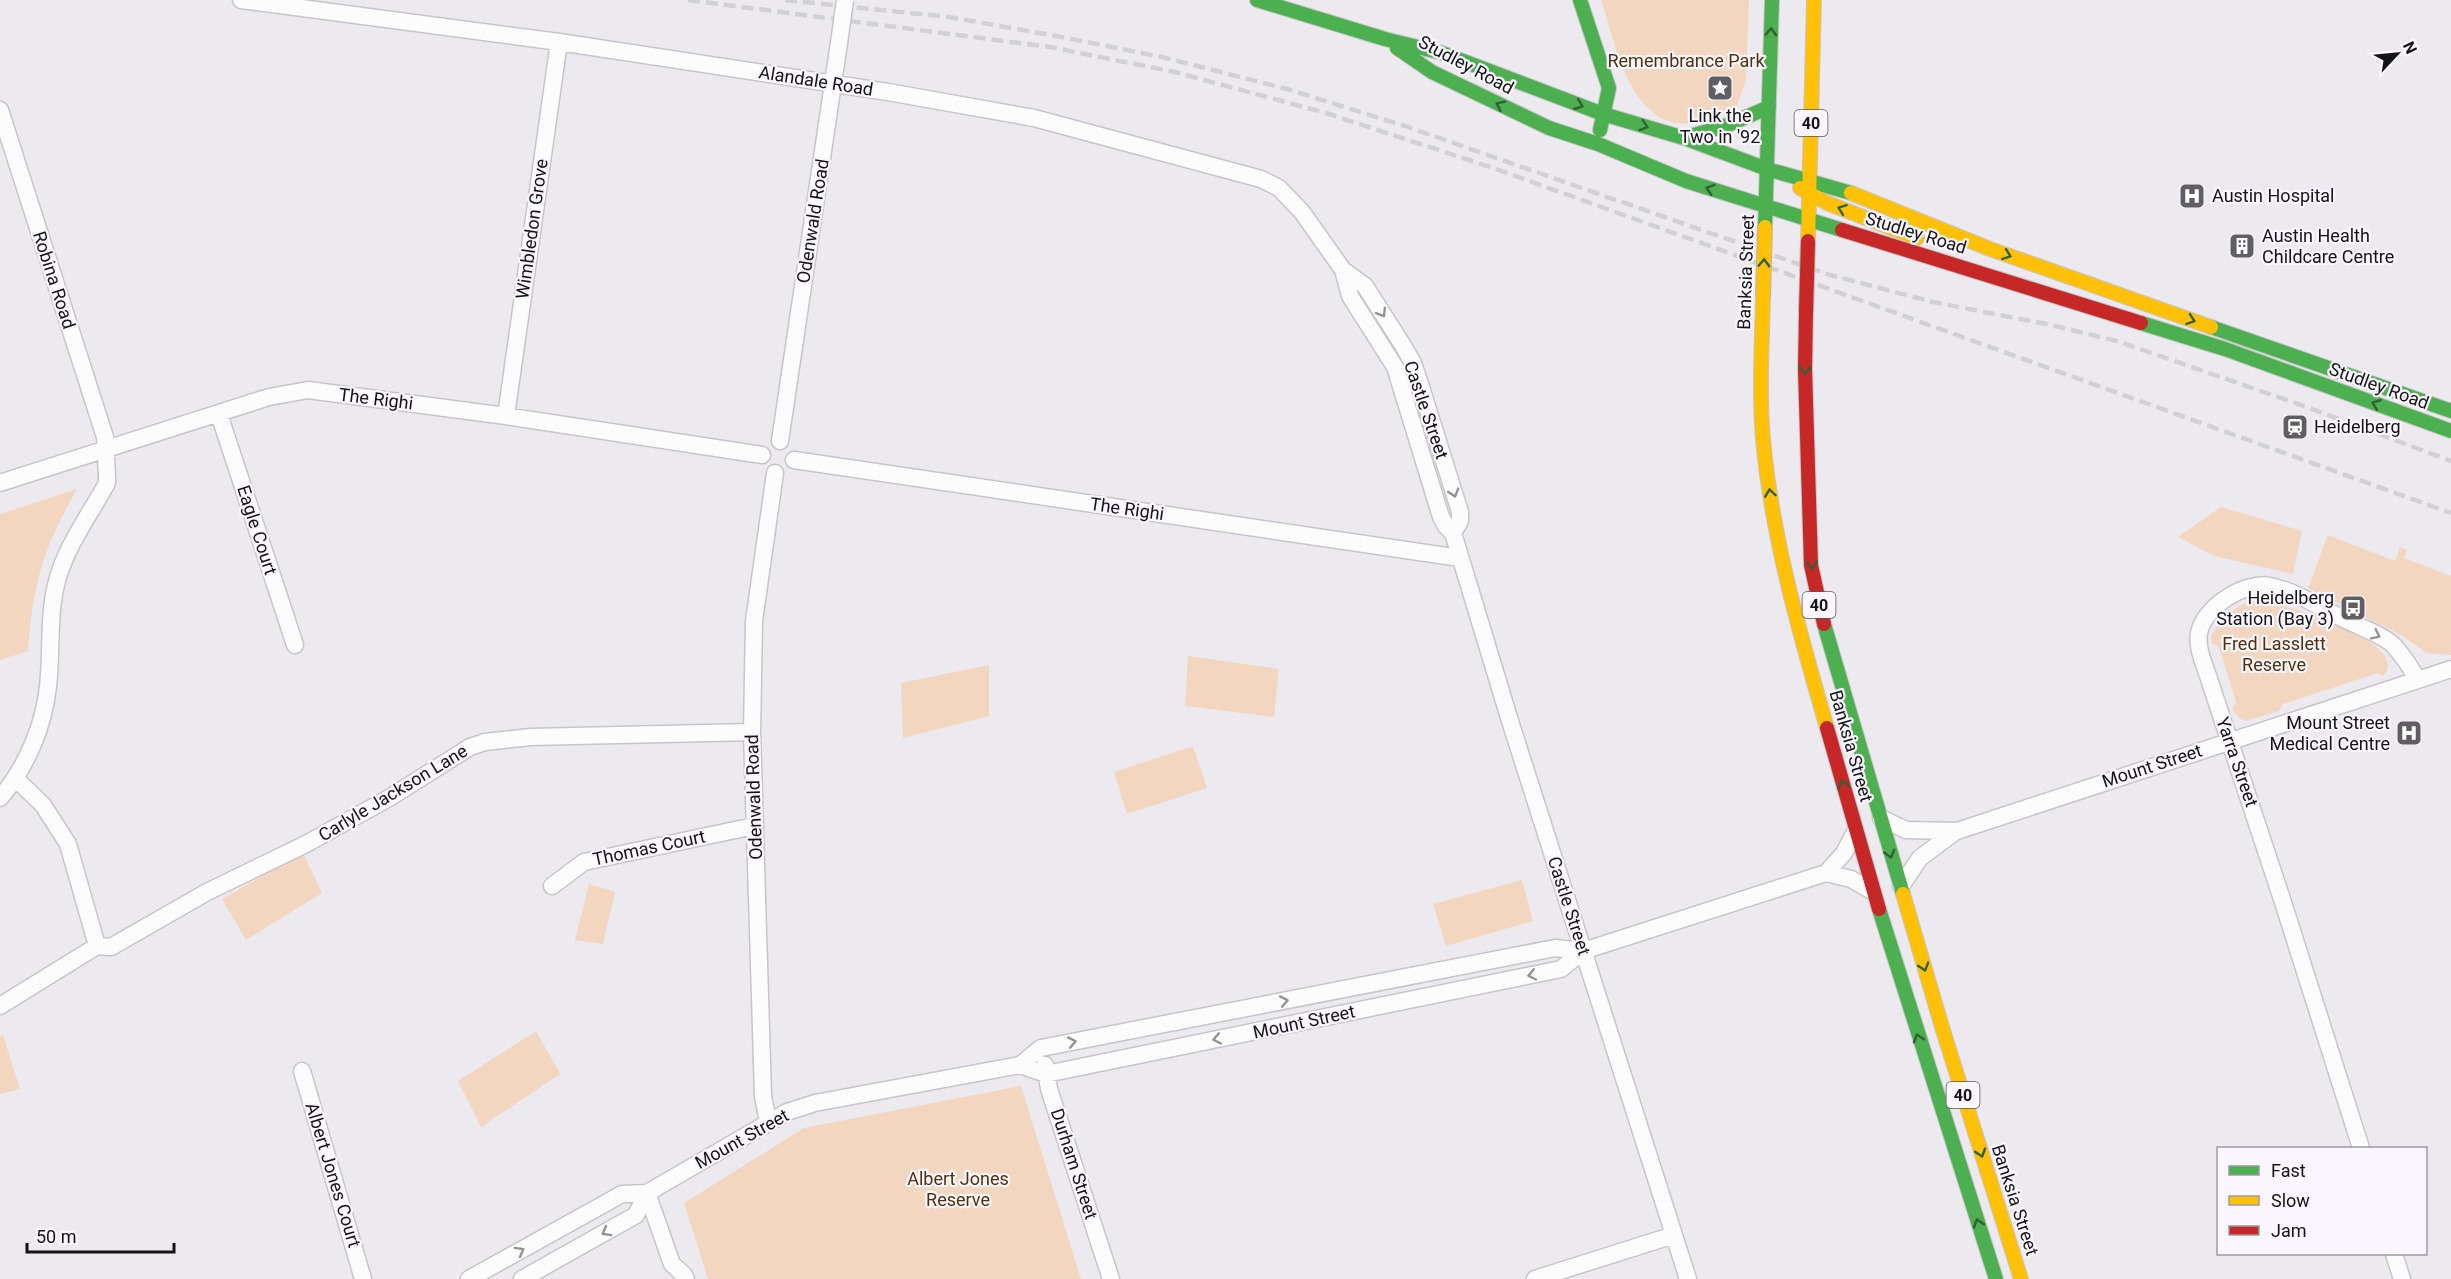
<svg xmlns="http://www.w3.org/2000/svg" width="2451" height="1279" font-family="Roboto,sans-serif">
  <rect width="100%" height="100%" fill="#eceaee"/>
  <path fill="#f2d6c0" d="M1601,0H1749L1746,80L1736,109C1724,113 1710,122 1697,123C1630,133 1617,47 1601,0Z
    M77,489C43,548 33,583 28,651L0,660V514Z
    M2221,507L2302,531L2293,574L2214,556L2178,537Z
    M2328,535L2395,561L2400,547L2407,550L2404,558L2451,576V655L2427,653L2401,635L2308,588Z
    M2255,601C2279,599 2365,633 2381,651C2388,658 2390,668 2384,676L2378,673L2283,704L2279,711L2246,721L2239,718L2232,709L2236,702L2219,647L2212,643L2211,637C2220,618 2234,605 2255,601Z
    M1188,656L1279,669L1274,717L1185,706Z
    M989,665V716L903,738L901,683Z
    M1193,746L1207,788L1127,814L1114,772Z
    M303,853L322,893L246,940L222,899Z
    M1522,880L1533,921L1446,946L1433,904Z
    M589,884L615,892L603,944L575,940Z
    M536,1031L560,1074L481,1127L458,1081Z
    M3,1035L20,1089L0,1094V1036Z
    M1021,1086L1081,1279H708L684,1203L804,1128Z"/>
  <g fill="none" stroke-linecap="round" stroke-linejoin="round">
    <g stroke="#c7c5c9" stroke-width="19">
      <path id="street" d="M241,0L559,42L888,92L1034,118L1261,179L1279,188L1302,212L1343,270L1365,286L1402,344L1413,363L1421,387L1460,512V521L1453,533
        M0,110L105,437L107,477V483C89,516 64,549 56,585C48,618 52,653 48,686C44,726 26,768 0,798
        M1343,270L1350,296L1395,367L1441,517L1446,526L1453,533L1510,721L1688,1279
        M219,414L295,645
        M506,416L559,42
        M780,441L839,43
        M794,460L1460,558
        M0,483L269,397L308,390L506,416L762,455
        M1881,818L1906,830L1957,831L2451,669
        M1826,873L1851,879L1872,891
        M552,886L584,862L754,826
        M1901,886L1920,858L1956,831
        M97,946L111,947L207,892L306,844L389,798L470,747L485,742L530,737L752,732
        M0,1006L97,946L68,844L43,805L16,779
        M1020,1065L1046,1074L1561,969L1583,951L1826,873L1844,853L1855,832
        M1045,1065L1049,1089L1111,1279
        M302,1071L363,1279
        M768,1122L763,1096L752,732L754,621L775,473
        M2361,1148L2281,896L2210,682C2206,668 2196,649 2199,633C2204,607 2244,581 2270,586C2295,591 2319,607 2342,618C2357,626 2377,632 2391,643C2402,653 2410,667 2418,680
        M647,1193L672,1264L684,1275L686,1279
        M2394,1254L2402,1279
        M469,1279L622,1194L647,1193L787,1112L815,1103L1020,1065L1041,1048L1555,948L1583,951
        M522,1279L636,1215L647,1193
        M1535,1279L1674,1235"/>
    </g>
    <g stroke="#c7c5c9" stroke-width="16">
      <path id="fast" d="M1257,0L1385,39L1442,53L1603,114L1684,138L1767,169L1851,193
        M1580,0L1609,88L1600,130
        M1397,48L1432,72L1549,128L1598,144L1686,181L1842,230
        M1684,138L1728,125L1769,107
        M1765,227L1772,0
        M2141,323L2225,349L2451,431
        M2211,327L2451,411
        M1824,624L1903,894
        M1879,909L1996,1279"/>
    </g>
    <g stroke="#c7c5c9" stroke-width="16">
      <path id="slow" d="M1800,188L1827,203L1917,238
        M1851,193L1990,249L2211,327
        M1808,241L1814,0
        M1763,298C1762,345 1759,392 1763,439C1772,538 1800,634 1827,728
        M1903,894L1942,1027L2021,1279"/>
    </g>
    <g stroke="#c7c5c9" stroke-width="16">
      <path id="jam" d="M1842,230L2141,323
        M1806,312L1805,369L1811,565L1824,624
        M1827,728L1879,909"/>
    </g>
    <use href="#street" stroke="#fcfcfc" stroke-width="16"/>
    <use href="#fast" stroke="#4caf50" stroke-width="14"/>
    <use href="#slow" stroke="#ffc107" stroke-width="14"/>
    <use href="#jam" stroke="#c62828" stroke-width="14"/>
    <path stroke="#d1d0d2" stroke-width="4.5" stroke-dasharray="12 6" stroke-linecap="butt" d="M688,0L1050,47L1175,72L1326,113L1496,169L2451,513
      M785,0L949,17L1056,36L1162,57L1287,89L1405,126L1830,275L1933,302L2046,324L2117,341L2301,405L2451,461"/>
    <g stroke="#c7c5c9" stroke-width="19" stroke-linecap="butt">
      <path id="street-bridge" d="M839,43L845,0"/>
    </g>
    <g stroke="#bcb4af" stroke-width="16" stroke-linecap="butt">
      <path id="slow-bridge" d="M1763,298L1765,227"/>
    </g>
    <g stroke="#bcb4af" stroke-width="16" stroke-linecap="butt">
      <path id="jam-bridge" d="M1806,312L1808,241"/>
    </g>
    <use href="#street-bridge" stroke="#fcfcfc" stroke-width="16"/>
    <use href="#slow-bridge" stroke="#ffc107" stroke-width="14"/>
    <use href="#jam-bridge" stroke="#c62828" stroke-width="14"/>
  </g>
  <defs><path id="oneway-chevron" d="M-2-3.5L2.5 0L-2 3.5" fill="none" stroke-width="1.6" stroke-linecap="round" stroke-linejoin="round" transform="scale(1.5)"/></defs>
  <g stroke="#306133">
    <use href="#oneway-chevron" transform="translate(1771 32) rotate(-88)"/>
    <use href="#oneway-chevron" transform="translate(1500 105) rotate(-154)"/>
    <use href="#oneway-chevron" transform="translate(1579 105) rotate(21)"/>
    <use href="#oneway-chevron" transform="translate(1644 126) rotate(17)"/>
    <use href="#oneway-chevron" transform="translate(1710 189) rotate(-163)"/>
    <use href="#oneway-chevron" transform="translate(1842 209) rotate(-160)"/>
    <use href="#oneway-chevron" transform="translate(2007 255) rotate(20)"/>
    <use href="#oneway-chevron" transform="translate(1764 263) rotate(-88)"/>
    <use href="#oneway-chevron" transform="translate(2191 320) rotate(19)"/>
    <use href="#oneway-chevron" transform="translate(1805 370) rotate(90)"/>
    <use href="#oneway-chevron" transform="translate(2376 404) rotate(-160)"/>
    <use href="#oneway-chevron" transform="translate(1770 493) rotate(-98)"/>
    <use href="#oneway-chevron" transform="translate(1812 565) rotate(84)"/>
    <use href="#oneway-chevron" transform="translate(1843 784) rotate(-106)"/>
    <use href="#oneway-chevron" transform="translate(1890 854) rotate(74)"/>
    <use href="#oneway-chevron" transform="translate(1924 967) rotate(73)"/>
    <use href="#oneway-chevron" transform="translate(1918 1038) rotate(-108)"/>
    <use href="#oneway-chevron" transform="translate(1981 1153) rotate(72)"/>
    <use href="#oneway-chevron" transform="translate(1978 1223) rotate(-108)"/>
  </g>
  <g stroke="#949394">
    <use href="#oneway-chevron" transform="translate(1382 313) rotate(58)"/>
    <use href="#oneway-chevron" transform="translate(1454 493) rotate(73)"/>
    <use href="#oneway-chevron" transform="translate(2376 635) rotate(26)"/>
    <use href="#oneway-chevron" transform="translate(1532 975) rotate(168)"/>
    <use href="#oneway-chevron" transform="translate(1284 1001) rotate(-11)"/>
    <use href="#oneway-chevron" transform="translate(1217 1039) rotate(168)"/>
    <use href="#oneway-chevron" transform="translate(1072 1042) rotate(-11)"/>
    <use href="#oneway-chevron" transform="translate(606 1232) rotate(151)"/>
    <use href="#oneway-chevron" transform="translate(520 1251) rotate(-29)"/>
  </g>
  <defs>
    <g id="sight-square" transform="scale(1.35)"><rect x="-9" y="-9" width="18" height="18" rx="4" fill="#605e62" stroke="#f9f6fd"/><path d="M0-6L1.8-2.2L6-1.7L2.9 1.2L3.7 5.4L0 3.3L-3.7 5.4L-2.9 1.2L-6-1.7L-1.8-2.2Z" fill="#fff"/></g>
    <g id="hospital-square" transform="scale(1.35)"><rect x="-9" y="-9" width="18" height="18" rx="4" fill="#605e62" stroke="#f9f6fd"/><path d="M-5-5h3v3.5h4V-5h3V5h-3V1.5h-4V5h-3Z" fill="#fff"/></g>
    <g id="building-square" transform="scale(1.35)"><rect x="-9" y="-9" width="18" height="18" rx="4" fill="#605e62" stroke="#f9f6fd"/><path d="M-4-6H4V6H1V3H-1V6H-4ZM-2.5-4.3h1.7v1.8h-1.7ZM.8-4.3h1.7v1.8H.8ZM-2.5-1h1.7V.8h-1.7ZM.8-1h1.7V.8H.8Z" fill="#fff"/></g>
    <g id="station-square" transform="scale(1.35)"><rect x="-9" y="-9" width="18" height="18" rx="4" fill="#605e62" stroke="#f9f6fd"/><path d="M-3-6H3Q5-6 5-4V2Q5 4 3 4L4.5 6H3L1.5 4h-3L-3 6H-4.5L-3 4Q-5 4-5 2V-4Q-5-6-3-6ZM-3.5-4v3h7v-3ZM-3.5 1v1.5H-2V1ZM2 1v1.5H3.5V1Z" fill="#fff"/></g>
    <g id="bus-square" transform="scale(1.35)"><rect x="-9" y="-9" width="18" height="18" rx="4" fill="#605e62" stroke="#f9f6fd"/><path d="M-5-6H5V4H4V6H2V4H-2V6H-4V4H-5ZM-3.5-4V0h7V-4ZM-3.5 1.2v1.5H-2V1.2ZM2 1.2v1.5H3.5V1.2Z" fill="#fff"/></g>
  </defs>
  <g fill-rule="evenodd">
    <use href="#sight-square" x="1720" y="88"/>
    <use href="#hospital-square" x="2192" y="196"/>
    <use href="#building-square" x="2242" y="246"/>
    <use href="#station-square" x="2295" y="427"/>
    <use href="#bus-square" x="2353" y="608"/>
    <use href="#hospital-square" x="2409" y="733"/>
  </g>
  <g text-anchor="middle" stroke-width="4.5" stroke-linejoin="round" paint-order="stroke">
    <g fill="#f9f6fd" stroke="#59575b" stroke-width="1.5">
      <rect x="1794.5" y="110" width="33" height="26" rx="4.5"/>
      <rect x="1802.5" y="592" width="33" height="26" rx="4.5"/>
      <rect x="1946.5" y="1082" width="33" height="26" rx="4.5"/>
    </g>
    <g font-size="16" font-weight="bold" fill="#141316">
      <text x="1811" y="129">40</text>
      <text x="1819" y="611">40</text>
      <text x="1963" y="1101">40</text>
    </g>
    <g font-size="18" fill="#53300a" stroke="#f9f6fd">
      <text x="1686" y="67">Remembrance Park</text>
      <text x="2274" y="650">Fred Lasslett<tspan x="2274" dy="21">Reserve</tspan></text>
      <text x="958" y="1185">Albert Jones<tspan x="958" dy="21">Reserve</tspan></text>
    </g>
    <g font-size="18" fill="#141316" stroke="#f9f6fd">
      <text transform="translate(1466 65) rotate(28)" y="6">Studley Road</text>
      <text transform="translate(816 81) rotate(9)" y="6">Alandale Road</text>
      <text transform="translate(813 221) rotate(-81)" y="6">Odenwald Road</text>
      <text transform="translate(532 229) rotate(-82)" y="6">Wimbledon Grove</text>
      <text transform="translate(1916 233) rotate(17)" y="6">Studley Road</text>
      <text transform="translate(1746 272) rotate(-88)" y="6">Banksia Street</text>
      <text transform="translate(54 280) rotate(72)" y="6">Robina Road</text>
      <text transform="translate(2379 386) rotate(20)" y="6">Studley Road</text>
      <text transform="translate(376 399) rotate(7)" y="6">The Righi</text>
      <text transform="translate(1426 410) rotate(71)" y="6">Castle Street</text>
      <text transform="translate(1127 509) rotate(8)" y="6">The Righi</text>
      <text transform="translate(257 530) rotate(72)" y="6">Eagle Court</text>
      <text transform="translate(1851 746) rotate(74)" y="6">Banksia Street</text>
      <text transform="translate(2237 762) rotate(71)" y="6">Yarra Street</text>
      <text transform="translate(2152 766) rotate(-18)" y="6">Mount Street</text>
      <text transform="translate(393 793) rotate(-31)" y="6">Carlyle Jackson Lane</text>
      <text transform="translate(754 797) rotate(-92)" y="6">Odenwald Road</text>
      <text transform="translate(649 848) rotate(-12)" y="6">Thomas Court</text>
      <text transform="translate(1569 906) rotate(72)" y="6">Castle Street</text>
      <text transform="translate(1304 1022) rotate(-12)" y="6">Mount Street</text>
      <text transform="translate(742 1139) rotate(-29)" y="6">Mount Street</text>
      <text transform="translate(1074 1164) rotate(72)" y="6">Durham Street</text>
      <text transform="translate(333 1175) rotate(73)" y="6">Albert Jones Court</text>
      <text transform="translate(2015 1200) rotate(72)" y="6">Banksia Street</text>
    </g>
    <g font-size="18" fill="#141316" stroke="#f9f6fd" text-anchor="start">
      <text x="1720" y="122" text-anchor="middle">Link the<tspan x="1720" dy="21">Two in '92</tspan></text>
      <text x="2212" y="202">Austin Hospital</text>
      <text x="2262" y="242">Austin Health<tspan x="2262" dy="21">Childcare Centre</tspan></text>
      <text x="2314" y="433">Heidelberg</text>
      <text x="2334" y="604" text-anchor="end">Heidelberg<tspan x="2334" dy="21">Station (Bay 3)</tspan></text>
      <text x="2390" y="729" text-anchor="end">Mount Street<tspan x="2390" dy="21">Medical Centre</tspan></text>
    </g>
  </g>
  <rect x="2217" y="1147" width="210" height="108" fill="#f9f6fd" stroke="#9d9ba1" stroke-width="1.5"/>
  <rect x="2229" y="1166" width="30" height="9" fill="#4caf50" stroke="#9d9ba1" stroke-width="1.5"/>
  <text x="2271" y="1177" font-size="18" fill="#141316">Fast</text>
  <rect x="2229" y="1196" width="30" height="9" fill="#ffc107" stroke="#9d9ba1" stroke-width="1.5"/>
  <text x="2271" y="1207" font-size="18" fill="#141316">Slow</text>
  <rect x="2229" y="1226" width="30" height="9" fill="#c62828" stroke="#9d9ba1" stroke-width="1.5"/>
  <text x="2271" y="1237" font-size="18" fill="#141316">Jam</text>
  <g transform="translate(2397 54) rotate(64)" stroke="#f9f6fd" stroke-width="4.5" paint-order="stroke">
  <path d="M0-4.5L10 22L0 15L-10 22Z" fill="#141316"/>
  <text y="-9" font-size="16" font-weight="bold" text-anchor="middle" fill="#141316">N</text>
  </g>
  <path d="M27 1243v9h147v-9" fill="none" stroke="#141316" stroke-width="3"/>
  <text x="36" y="1243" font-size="18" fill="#141316" stroke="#f9f6fd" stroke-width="4.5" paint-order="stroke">50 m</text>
</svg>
